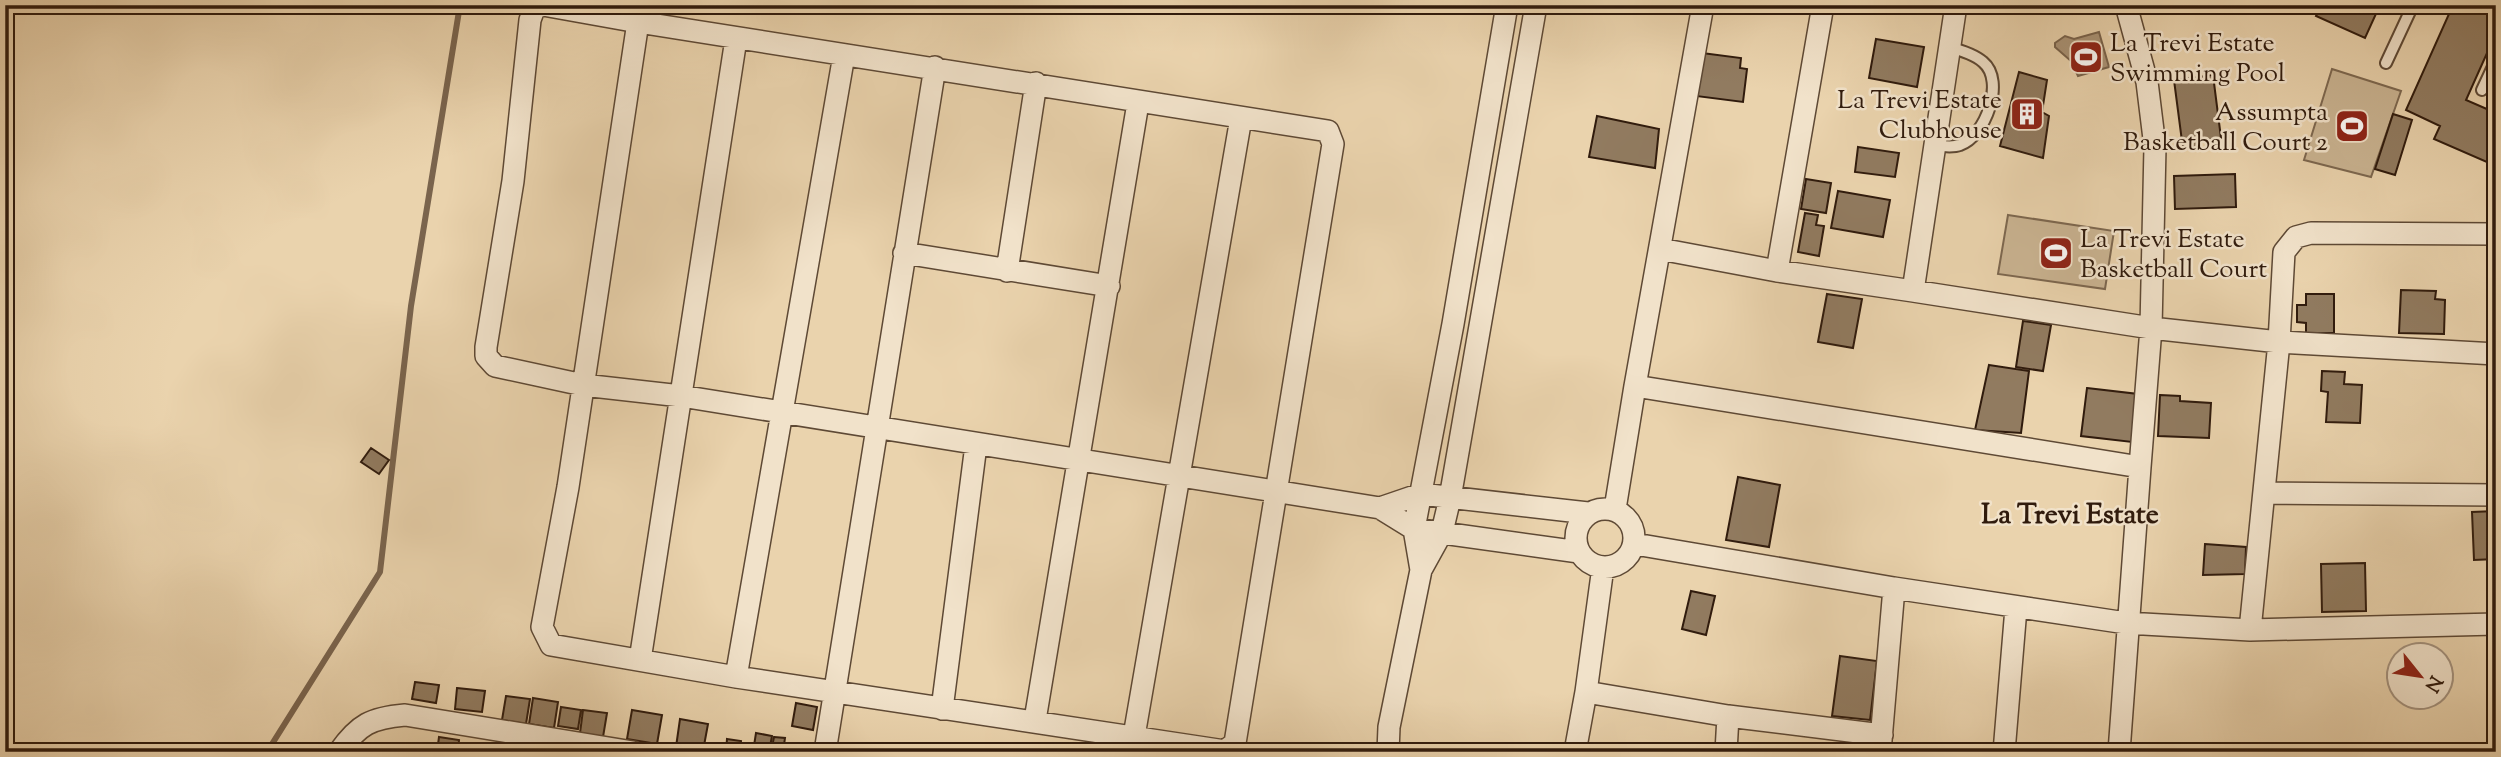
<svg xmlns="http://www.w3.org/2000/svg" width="2501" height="757" font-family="'Sorts Mill Goudy',serif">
  <rect width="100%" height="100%" fill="#ead3ad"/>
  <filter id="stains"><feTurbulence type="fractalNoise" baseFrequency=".00286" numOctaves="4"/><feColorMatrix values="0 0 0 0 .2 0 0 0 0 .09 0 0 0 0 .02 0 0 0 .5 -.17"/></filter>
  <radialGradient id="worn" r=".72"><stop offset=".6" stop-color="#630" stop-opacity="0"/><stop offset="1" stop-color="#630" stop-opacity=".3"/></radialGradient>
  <path fill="#cab492" stroke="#7d6850" stroke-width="2" d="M2332,69L2401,91L2371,177L2304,160Z
    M2008,215L2114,231L2105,289L1998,274Z"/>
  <path fill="#ab9477" stroke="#7a644d" stroke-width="2" d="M2099,32L2109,67L2078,76L2071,61L2055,47V43L2065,36L2074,39Z"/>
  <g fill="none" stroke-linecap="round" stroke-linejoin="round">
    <path stroke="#6e5842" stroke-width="2" d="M2094,42L2099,61L2082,67L2071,48Z"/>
    <path stroke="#7a644d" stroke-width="6" d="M267,752L380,572L411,306L460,5"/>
  </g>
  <path fill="#917b60" stroke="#301b0d" stroke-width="2" d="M2321,5H2380L2365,38L2316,16Z
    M2453,5H2496V33L2466,100L2496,113V166L2434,139L2440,126L2406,110Z
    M1876,39L1924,47L1917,87L1869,78Z
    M1702,53L1741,58L1740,68L1747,69L1743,102L1696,96Z
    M2019,72L2047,80L2042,112L2049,116L2043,158L2000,146Z
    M2213,75L2221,138L2200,141L2201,146L2183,149L2174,80Z
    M2393,114L2412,120L2395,175L2375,169Z
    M1597,116L1659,129L1655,168L1589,157Z
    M1858,147L1899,153L1895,177L1855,172Z
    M2235,174L2236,207L2175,209L2174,176Z
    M1806,179L1831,183L1826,213L1801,209Z
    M1838,191L1890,200L1883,237L1831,228Z
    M1805,213L1818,215L1816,225L1824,226L1819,256L1798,252Z
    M2401,290L2436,291L2435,299L2445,300L2444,334L2399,333Z
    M1827,294L1862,299L1853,348L1818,342Z
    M2306,294H2334V333H2306V323L2297,322V305H2306Z
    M2023,321L2051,325L2043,371L2016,367Z
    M1989,365L2029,371L2021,433L1975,430Z
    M2322,371L2345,372L2344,384L2362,385L2360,423L2326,422L2328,392L2321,391Z
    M2087,388L2138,394L2132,442L2081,436Z
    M2160,395L2180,396V401L2211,403L2209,438L2158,436Z
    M371,448L389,460L379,474L361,462Z
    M1738,477L1780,485L1769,547L1726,540Z
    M2496,511V559L2474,560L2472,512Z
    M2205,544L2246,547L2245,574L2203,575Z
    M2365,563L2366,611L2322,612L2321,564Z
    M1691,591L1715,596L1706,635L1682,629Z
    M1840,656L1877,661L1870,720L1832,716Z
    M415,682L439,685L436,703L412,699Z
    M457,688L485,691L482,712L455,709Z
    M506,696L530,699L526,724L502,720Z
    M533,698L558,702L554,728L529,724Z
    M796,703L817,707L813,730L792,726Z
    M561,707L581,710L578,729L558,726Z
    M583,710L607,713L603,737L580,733Z
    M632,710L662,715L657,744L627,739Z
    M680,719L708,724L703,751L676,747Z
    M756,733L772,736L769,752H753Z
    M439,737L459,740L458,752H437Z
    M774,737L785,738L783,752H771Z
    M727,739L741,741L740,752H726Z
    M499,743L526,747V752H498Z"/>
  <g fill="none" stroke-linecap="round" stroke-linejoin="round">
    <g stroke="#5e4935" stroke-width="14">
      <path id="lane" d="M2386,63L2413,5
        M2482,90L2496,60
        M1933,145C1941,146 1952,148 1960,145C1985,137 2006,81 1983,62C1974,54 1960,50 1948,47"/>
    </g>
    <g stroke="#5e4935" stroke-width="24">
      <path id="street" d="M542,5L534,9L530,20L513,181L486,347V356L495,366L583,385L681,396L1380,508L1414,529L1579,552
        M543,5L638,22
        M2126,5L2147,82L2155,147L2151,328L2279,342L2496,354
        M638,22L1328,131L1333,144L1235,743L1225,751L736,677L551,645L542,627L568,487Z
        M1660,249L1777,271L1913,291
        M904,253L1109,286
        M1007,271L1036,83
        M1777,271L1823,5
        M1635,386L1703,5
        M2265,493L2496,495
        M1380,508L1421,494L1588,513
        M1576 538a29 29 0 1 1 58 0a29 29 0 1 1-58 0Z
        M1615,509L1635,386L2140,467L2151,328L1913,291L1956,5
        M1635,544L1894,588
        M1421,570L1414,529L1453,324L1507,5
        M2250,630L2279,342L2284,252L2296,237L2311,233L2496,234
        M640,660L736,39
        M736,677L844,55
        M1586,692L1603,567
        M942,709L976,445
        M1035,720L1138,103
        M1134,736L1241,118
        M339,752C359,724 371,718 405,715L633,752
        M825,752L935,67
        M1388,752L1389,727L1421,570L1442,532L1450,498L1536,5
        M1575,752L1586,692L1728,716L1882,735
        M1726,752L1728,716
        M1880,752L1894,588L2126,623L2250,630L2496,624
        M2004,752L2016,608
        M2119,752L2140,467"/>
    </g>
    <use href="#lane" stroke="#f1e2ca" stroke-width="10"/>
    <use href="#street" stroke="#f1e2ca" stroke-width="21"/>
  </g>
  <defs>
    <g id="stadium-square" transform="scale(1.75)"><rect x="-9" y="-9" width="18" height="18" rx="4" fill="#8f2418" stroke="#f1e2ca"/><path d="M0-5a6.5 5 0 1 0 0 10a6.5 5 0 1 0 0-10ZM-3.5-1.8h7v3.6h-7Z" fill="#fff"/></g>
    <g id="building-square" transform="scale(1.75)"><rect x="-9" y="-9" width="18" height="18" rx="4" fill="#8f2418" stroke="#f1e2ca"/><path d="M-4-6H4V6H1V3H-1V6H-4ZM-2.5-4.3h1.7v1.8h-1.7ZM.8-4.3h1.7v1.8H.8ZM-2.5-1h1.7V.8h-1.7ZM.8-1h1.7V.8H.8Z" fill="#fff"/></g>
  </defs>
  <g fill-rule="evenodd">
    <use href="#stadium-square" x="2086" y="57"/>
    <use href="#building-square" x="2027" y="114"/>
    <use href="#stadium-square" x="2352" y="126"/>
    <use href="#stadium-square" x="2056" y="253"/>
  </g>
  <g text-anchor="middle" stroke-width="5" stroke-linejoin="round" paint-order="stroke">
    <g font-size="26" fill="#301b0d" stroke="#f1e2ca" text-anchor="start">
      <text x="2110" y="51">La Trevi Estate<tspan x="2110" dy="30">Swimming Pool</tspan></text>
      <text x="2002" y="108" text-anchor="end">La Trevi Estate<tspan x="2002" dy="30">Clubhouse</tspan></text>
      <text x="2328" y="120" text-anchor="end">Assumpta<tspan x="2328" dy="30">Basketball Court 2</tspan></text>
      <text x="2080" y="247">La Trevi Estate<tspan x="2080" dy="30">Basketball Court</tspan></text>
    </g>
    <g font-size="28" font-weight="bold" fill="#301b0d" stroke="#f1e2ca">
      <text x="2070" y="523">La Trevi Estate</text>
    </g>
  </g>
  <rect width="2501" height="757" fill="none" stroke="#ead3ad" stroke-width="28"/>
  <rect x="7" y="7" width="2487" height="743" fill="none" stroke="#301b0d" stroke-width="3.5"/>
  <rect x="14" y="14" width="2473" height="729" fill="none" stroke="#301b0d" stroke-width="2"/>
  <g transform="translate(2420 676) rotate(120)"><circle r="33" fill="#f1e2ca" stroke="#a4927e" stroke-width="2"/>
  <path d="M0-5L12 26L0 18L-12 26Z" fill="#8f2418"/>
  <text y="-10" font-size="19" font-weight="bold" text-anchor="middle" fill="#301b0d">N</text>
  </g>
  <rect width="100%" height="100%" filter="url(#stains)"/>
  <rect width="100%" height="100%" fill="url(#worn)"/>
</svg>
